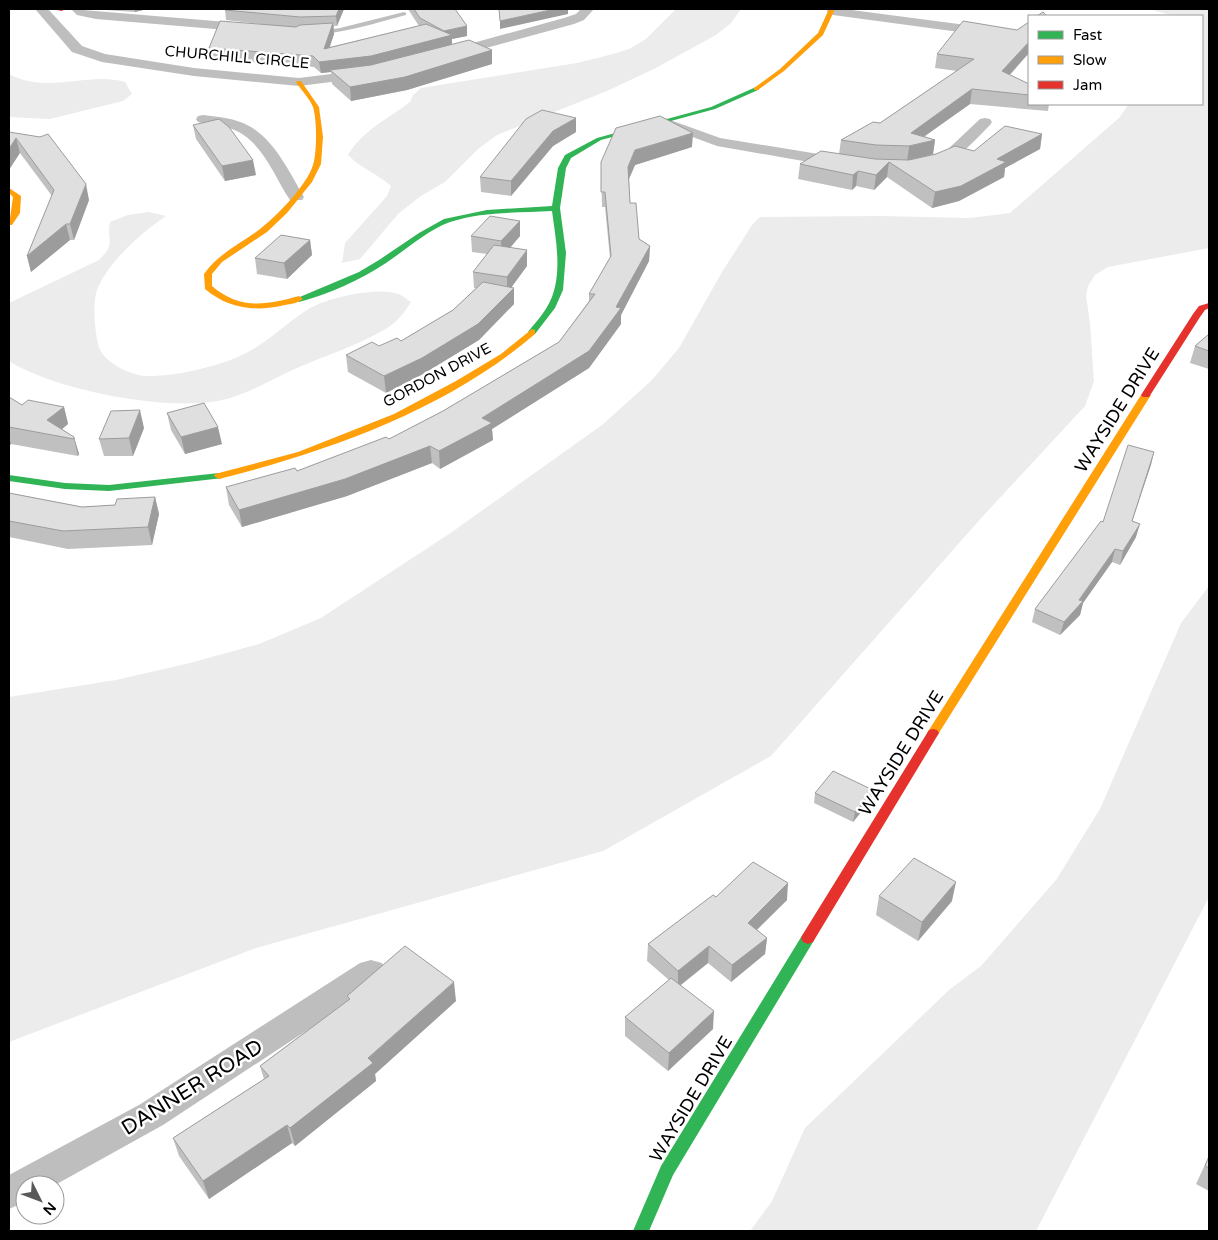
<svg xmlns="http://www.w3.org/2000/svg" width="1218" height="1240" font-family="'Varela Round',sans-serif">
  <rect width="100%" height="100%" fill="#fff"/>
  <path fill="#ececec" d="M676,9H741L731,23L716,35L654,69L607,91L497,135L478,149L445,182L421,196L399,213L360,259L342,263L345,243L387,196L391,186C378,174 360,168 348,155C363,130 388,119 410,102L413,95L421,88L577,63L613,54L629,49L646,39Z
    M1150,9H1209V248L1108,267L1095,275L1088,286L1086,296L1090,323L1094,381L1085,406L983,516L771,756L603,851L256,948L9,1042V697L116,680L190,663L259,644L321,618L452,532L602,425L651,381L679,348L722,272L752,225L760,217L880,216L970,218L1010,213L1119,118L1129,104H1202V16H1173Z
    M9,74C49,95 87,71 125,82L132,94L123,101L50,119L9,117Z
    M149,212L166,216C141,233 108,262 97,290C92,304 95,337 100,350C107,364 131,375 145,376C175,377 222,366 248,352C270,340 287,323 307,310C324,298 378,286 398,294C403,295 407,300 411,302C406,310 401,317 394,323C374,339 333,353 309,363C279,374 250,395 218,401C165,411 54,390 9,361V303L99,260C117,242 106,242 110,222L128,215Z
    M1209,586V897L1036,1231H750L772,1201L805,1128L949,990L981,966L1056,880L1100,809L1181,623Z"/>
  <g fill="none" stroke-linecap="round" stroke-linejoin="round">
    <path fill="#bebebe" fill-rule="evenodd" d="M404,12L406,13V15C390,19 326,39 315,32L340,28Z"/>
    <path fill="#bebebe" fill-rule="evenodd" d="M35,9H48L82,46L105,54L194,68L299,78L363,70L370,74L363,78L299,86L194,76L102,62L72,52Z
      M71,9L251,24L257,28L251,32L96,19L77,15Z
      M581,9H594L584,20L574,24L449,58L442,54L444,51L564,18L576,14Z
      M828,9H844L989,28L995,32L989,36L833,15L829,14L827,11Z
      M203,115C219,117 235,118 249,126C274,139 290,173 304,197L302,200H290C274,176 262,140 232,129C221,125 209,125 198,122L196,119L198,116Z
      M662,117L720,138L843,158L848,160L851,163L848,166L843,168L717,146L657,124L655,121L657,118Z
      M985,118L990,119L992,122L990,125C975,140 948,172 925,166L922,163L925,160L946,151L980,119Z
      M371,960L382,963L386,972L382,981L163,1125L55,1185H25V1202L9,1209V1175L139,1105L360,963Z"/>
    <path fill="#30b455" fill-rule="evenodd" d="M756,87L759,89L758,90L715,109L601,140L571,158L566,168L560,208L566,253L563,290L555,308L535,334H529L528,332C534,324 542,316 547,307C564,279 556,241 552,211C519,213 483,211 450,222C426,231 407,249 386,263C360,280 329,294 299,302L295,299L359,272L379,260L419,233L444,219L487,210L552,206L558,168L565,155L597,138L711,107Z
      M219,473L224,476L223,478L109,491L65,489L9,481V475L65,483L109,485Z
      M808,932L813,934L815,938L813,942L673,1175L649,1231H633L661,1166L803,934Z"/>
    <path fill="#ff9f0a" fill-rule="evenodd" d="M829,9H835L823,35L784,71L758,90H754V88L780,69L818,33Z
      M297,81H301L319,107L323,137L321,164L312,182L287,213L267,232L222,262L212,274V286C240,310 266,305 299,296L303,299C298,303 291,304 285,305C255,312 229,309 205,289L204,274C220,252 239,245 260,229C277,216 307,185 313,165C317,152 317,120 313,107C310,99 301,90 296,82Z
      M9,188L21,196L20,213L12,225H9L13,197L9,193Z
      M532,329L535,330V334C448,409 330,451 219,479L214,476L215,474L298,452L394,414L456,381L501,354Z
      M1146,392L1151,395L937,736H929L927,733L929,730L1141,395Z"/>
    <path fill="#e5322d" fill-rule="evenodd" d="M51,9H65L62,11Z
      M1209,303V308L1205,310L1200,317L1149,397H1143L1141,395L1193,314L1199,306Z
      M933,729L937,730L939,733L813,942L808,944L803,942L801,938L803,934L929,730Z"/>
  </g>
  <path fill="#c0c0c0" d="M90,9H147L135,12Z
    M225,9H344L337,26H334V34L330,47L419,26L408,9H455L467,36L452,39V45L492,50V64L407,90L351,101L332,84L331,72L321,73L314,67L211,59L209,48L278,26L226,20Z
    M883,9H915L883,10Z
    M1029,22V53L1010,75L1029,84V104H1049L1048,111L970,104L924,136L935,140L933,154L974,151L1042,134L1040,149L1005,168L1004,177L959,201L932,208L887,177L874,190L856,186L852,190L798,179L800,164L839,154L841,140L880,123L957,71L935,68L937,54L1017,30Z
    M576,118V132L553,146L511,196L481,192L480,177Z
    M193,125L256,175L225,181L196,139Z
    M9,132L89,200L74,240H70L31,272L27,256L52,196L20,153Z
    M692,147L635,165L629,179L630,203L639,239L650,246L649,261L621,315V324L589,368L492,429L493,440L440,469L432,463L347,496L242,527L229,505L226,487L297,471L389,439L443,411L559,342L589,301V294L610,258L605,207H602L601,162Z
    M520,221V236L510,248L527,266L511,288H514V304L479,340L423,374L386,393L348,372L346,355L401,341L453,310L476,288H474L473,272L487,254L472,252L471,236Z
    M310,240L312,255L287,279L257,274L255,258Z
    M1209,334V369L1190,363L1195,346Z
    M9,397L22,405L64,407L68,424L62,429L74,437L79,454L78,456L11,444L9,446Z
    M167,413L222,444L185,454L171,430Z
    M144,428L133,456H104L99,439Z
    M1154,452L1132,521L1136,537L1120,565L1112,562L1083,603L1080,615L1060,635L1032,622L1035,609L1103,522Z
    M9,493L82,507L115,505L155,497L159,514L152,545L68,549L9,537Z
    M873,790L871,800L853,822L814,803L815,793Z
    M879,896L952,901L918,941L876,915Z
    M716,897L787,900L757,930L767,938L765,954L731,982L708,963L681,985L713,1029L668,1071L625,1036V1017L669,980L647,961L648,944Z
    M347,996L456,1001L375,1074L376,1081L295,1146L292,1143L209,1199L179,1156L173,1138L264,1079L260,1066L347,1000Z
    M1209,1156V1191L1196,1184Z"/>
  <path fill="#9c9c9c" d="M134,9H147L135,12Z
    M339,9H344L337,26L336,16Z
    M555,9H568V14L500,29V21Z
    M333,23L334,34L325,60L324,49Z
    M467,26V36L452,39V46L372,67L330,70L331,72L321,73L319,62L444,37V31Z
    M1029,42V53L1000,85L1002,71Z
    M492,50V64L407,90L351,101L350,87Z
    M972,89L970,104L911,146L935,140L933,154L907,161L911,133Z
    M576,118V132L553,146L511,196V181L553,131Z
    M693,133L692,147L635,165L628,181V167L635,150Z
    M1042,134L1040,149L1005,168L1004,177L959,201L932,208L935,192Z
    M16,138L20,153L9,170V149Z
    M253,160L256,175L225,181L222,166Z
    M889,162L887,177L874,190L876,175Z
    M858,171L856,186L852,190L853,175Z
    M86,184L89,200L74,240L70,224Z
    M520,221V236L502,257L501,241Z
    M66,224L70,240L31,272L27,256Z
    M310,240L312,255L287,279L284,263Z
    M650,246L649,261L621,315V324L589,368L492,429L493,440L440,469L439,451L482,418L616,307Z
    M527,250V266L507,293V277Z
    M514,288V304L479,340L423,374L386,393L384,376Z
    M64,407L68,424L55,435L47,420Z
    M140,410L144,428L133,456L129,438Z
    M218,427L222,444L185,454L181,437Z
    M9,437L11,444L9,446Z
    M74,437L79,454L78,456L74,439Z
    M430,446L432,463L347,496L242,527L239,510Z
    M1154,452L1151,465L1128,534L1132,521Z
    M155,497L159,514L152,545L148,527Z
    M1140,524L1136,537L1120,565L1123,551Z
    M1115,549L1112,562L1083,603L1080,615L1060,635L1064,622Z
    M873,790L871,800L853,822L855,812Z
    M956,882L952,901L918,941L922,922Z
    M788,883L787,900L747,939L748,923Z
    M767,938L765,954L731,982L732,965Z
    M709,946L708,963L678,987V971Z
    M454,982L456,1001L375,1074L376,1081L295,1146L290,1128Z
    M714,1011L713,1029L668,1071L669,1053Z
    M287,1125L292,1143L209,1199L203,1181Z"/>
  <path fill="#dfdfdf" stroke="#9c9c9c" d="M225,9H339L336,16L300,17L225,10Z
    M414,9H455L467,26L444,31L420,18Z
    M499,9H555L500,21Z
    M1043,12L1047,16H1037Z
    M220,21L296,27L300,25L333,23L324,49L426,24L452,35L371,56L319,62L313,56L209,48Z
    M963,21L1017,30L1029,22V42L1002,71L1029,84V95L972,89L911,133L935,140L909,146L876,145L841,140L873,122L880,123L974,59L937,54Z
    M469,40L492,50L405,77L350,87L330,70L371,65Z
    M542,110L576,118L553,131L511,181L480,177L526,119Z
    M660,116L693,133L635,150L628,167L630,203H636L639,239L650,246L616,307L621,308L589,351L482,418L492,423L439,451L430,446L345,479L239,510L226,487L295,468L297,471L386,437L389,439L443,411L559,342L595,294H589L611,256L605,192H601V162L616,128Z
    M219,119L229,127L253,160L222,166L193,125Z
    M1005,126L1042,134L997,159L1006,162L961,186L935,192L889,162L876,175L858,171L853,175L800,164L821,151L875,159L909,160L936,154L955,146L974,151Z
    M9,132L40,137L48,134L86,184L70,224H66L27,256L54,190L16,138L9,149Z
    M490,216L520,221L501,241L471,236Z
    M281,235L310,240L284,263L255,258Z
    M494,245L527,250L507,277L473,272Z
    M483,282L514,288L478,324L422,358L384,376L346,355L372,342L379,346L397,338L401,341L453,310Z
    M1209,334V351L1195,346Z
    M9,397L22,405L28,400L64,407L47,420L74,437V439L9,427Z
    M204,403L218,427L181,437L167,413Z
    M140,410L129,438L99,439L111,411Z
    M1128,445L1154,452L1132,521L1140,524L1123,551L1115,549L1079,600L1083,601L1064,622L1035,609L1101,521L1103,522Z
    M9,493L82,507L115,505L117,499L155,497L148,527L63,531L9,521Z
    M833,771L873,790L855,812L815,793Z
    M914,858L956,882L922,922L879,896Z
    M753,862L788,883L748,923L767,938L732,965L709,946L678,971L648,944L713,895L716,897Z
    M405,946L454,982L368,1058L373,1063L290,1128L287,1125L203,1181L173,1138L269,1076L260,1066L350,999L347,996Z
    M671,978L714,1011L669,1053L625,1017Z
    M1209,1156V1168L1205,1166Z"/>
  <g text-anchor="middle" stroke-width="5" stroke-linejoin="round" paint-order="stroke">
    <g font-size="15" fill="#000" stroke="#fff">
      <text transform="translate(237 57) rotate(5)" y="5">CHURCHILL CIRCLE</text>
      <text transform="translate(437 375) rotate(-28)" y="5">GORDON DRIVE</text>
    </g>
    <g font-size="18" fill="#000" stroke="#fff">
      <text transform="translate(1117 410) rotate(-58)" y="6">WAYSIDE DRIVE</text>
      <text transform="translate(901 753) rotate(-58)" y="6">WAYSIDE DRIVE</text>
      <text transform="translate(691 1099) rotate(-59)" y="6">WAYSIDE DRIVE</text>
    </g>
    <g font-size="21" fill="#000" stroke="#fff">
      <text transform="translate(192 1087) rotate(-32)" y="7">DANNER ROAD</text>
    </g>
  </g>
  <rect width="1218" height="1240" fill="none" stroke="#000000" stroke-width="20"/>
  <rect x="1028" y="15" width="175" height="90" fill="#ffffff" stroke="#999999"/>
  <rect x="1038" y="31" width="25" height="8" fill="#30b455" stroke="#999999"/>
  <text x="1073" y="40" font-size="15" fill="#000000">Fast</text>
  <rect x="1038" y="56" width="25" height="8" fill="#ff9f0a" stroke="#999999"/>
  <text x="1073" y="65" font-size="15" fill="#000000">Slow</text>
  <rect x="1038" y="81" width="25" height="8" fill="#e5322d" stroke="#999999"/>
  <text x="1073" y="90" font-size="15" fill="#000000">Jam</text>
  <g transform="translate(40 1200) rotate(132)"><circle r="24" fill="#ffffff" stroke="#999999"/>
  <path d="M0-4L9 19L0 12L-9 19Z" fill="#595959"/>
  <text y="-8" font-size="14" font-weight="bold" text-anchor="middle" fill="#000000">N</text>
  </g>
</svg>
